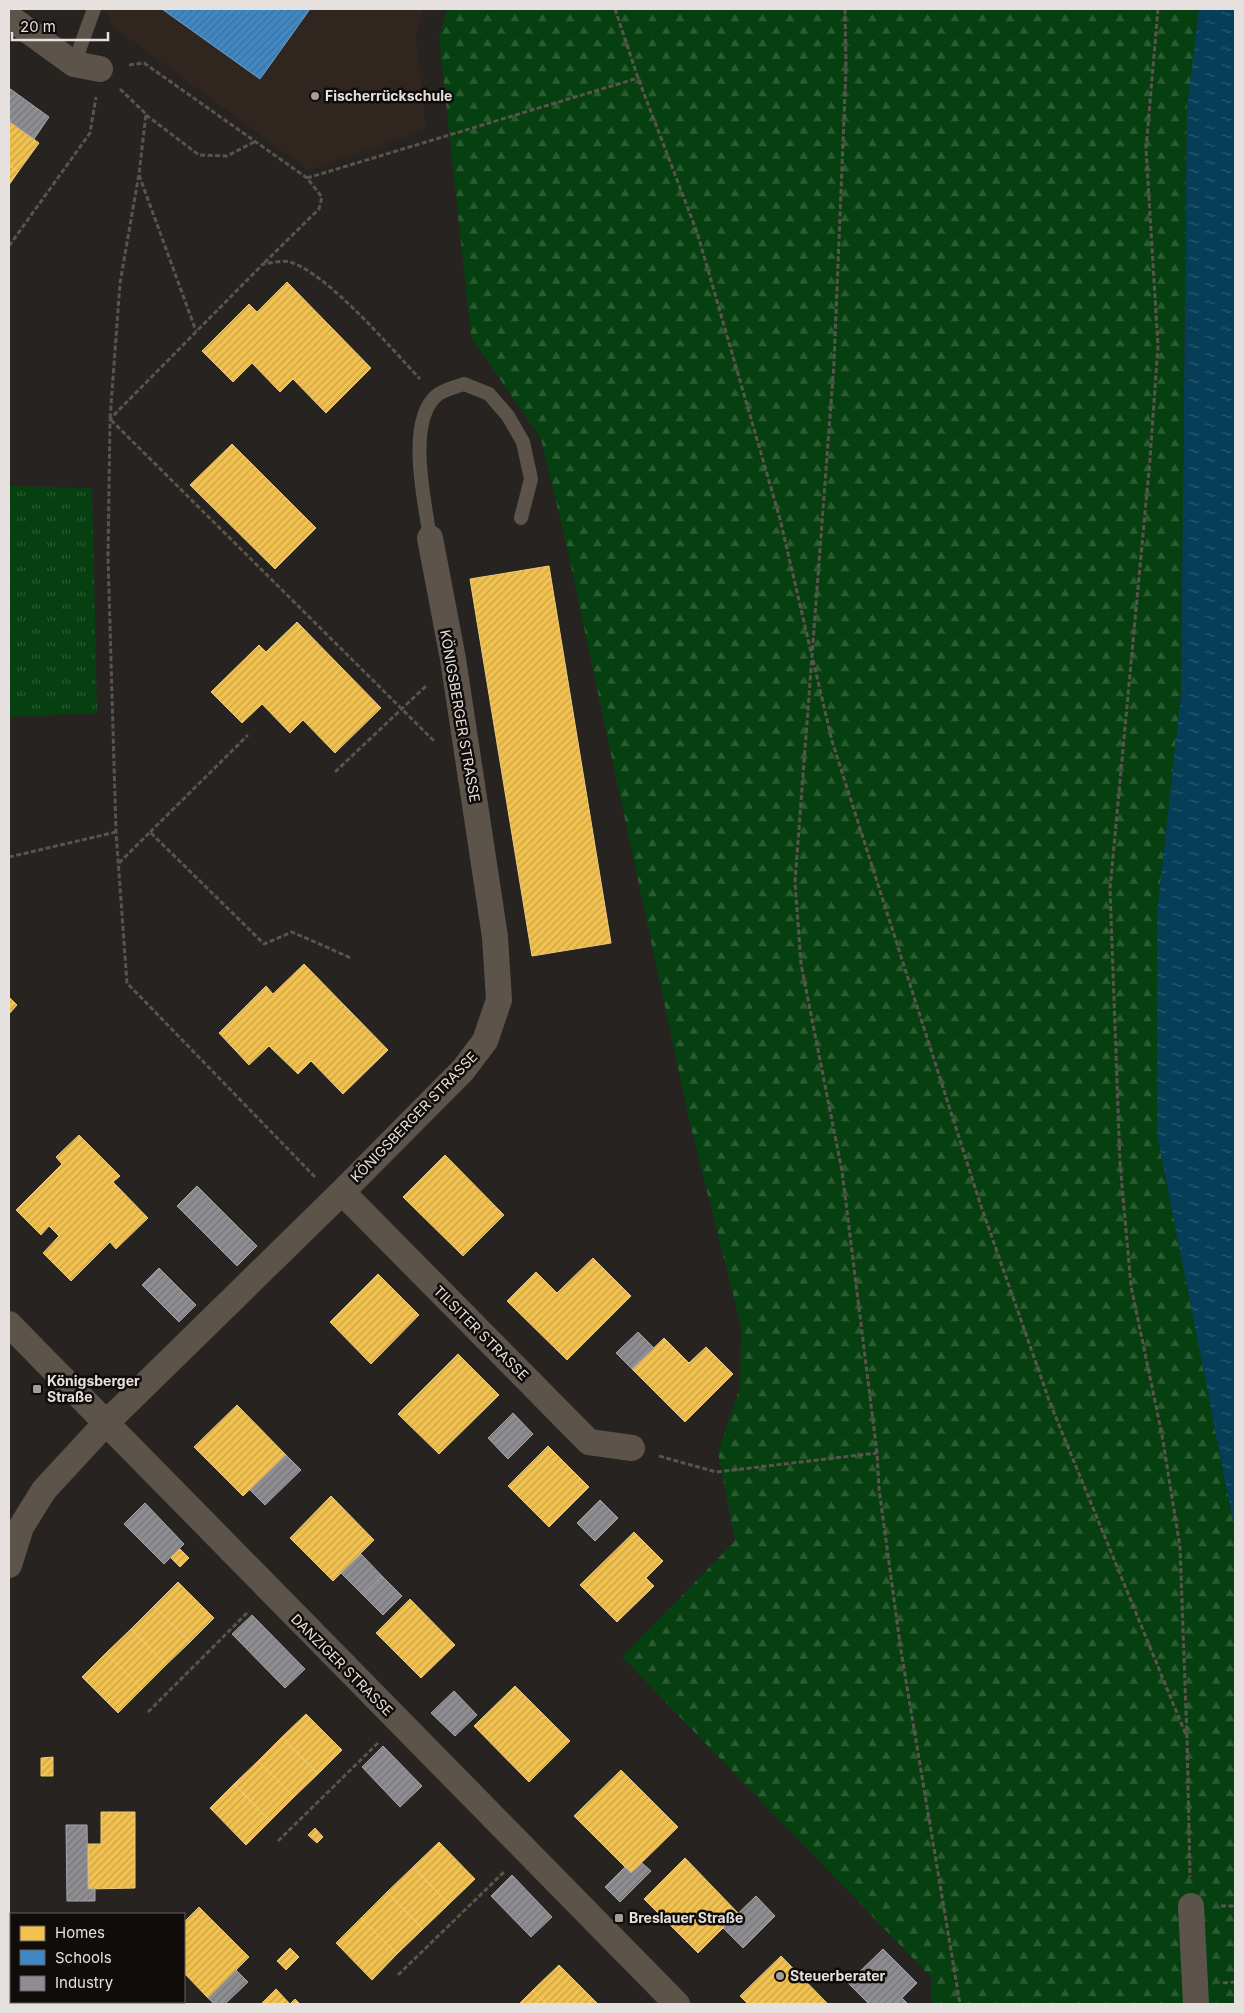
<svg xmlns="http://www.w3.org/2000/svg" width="1244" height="2013" font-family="Inter,sans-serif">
  <defs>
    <pattern id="forest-firs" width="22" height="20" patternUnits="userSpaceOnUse" patternTransform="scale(1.25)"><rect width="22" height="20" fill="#064010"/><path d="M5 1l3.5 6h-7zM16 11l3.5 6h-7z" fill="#2a5b32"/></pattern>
    <pattern id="park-tufts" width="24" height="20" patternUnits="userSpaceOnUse" patternTransform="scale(1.25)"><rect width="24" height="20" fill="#064010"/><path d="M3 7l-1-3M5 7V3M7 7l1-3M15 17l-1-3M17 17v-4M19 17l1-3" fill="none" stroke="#2a5b32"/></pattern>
    <pattern id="water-ripples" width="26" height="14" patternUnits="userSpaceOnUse" patternTransform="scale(1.25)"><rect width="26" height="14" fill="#063e57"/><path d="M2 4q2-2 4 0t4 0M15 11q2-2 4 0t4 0" fill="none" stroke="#2a5a6f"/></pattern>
    <pattern id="homes-hatch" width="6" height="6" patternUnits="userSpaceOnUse" patternTransform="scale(1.25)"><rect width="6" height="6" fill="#f2c14e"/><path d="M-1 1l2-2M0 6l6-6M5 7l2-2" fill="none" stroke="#c7a24b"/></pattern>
    <pattern id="schools-hatch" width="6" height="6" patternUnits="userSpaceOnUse" patternTransform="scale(1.25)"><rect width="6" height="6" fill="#3f88c5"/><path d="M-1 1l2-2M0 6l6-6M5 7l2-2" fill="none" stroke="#417098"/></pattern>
    <pattern id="industry-hatch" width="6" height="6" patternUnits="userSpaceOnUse" patternTransform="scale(1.25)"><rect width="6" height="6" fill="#8d8d92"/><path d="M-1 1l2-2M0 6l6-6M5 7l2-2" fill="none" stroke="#77777a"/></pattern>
  </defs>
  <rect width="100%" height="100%" fill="#262321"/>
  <path fill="#30261f" d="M99,9H424L416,34L426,130L308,170L113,27L108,15Z"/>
  <path fill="url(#forest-firs)" d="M447,9H1199L1187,107L1181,694L1157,914V1134L1234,1526L1235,2004H931V1977L622,1657L735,1541L718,1452L740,1387L741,1326L690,1124L566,543L541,439L471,337L439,37Z"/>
  <path fill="url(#park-tufts)" d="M9,486L92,488L97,713L9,717Z"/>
  <path fill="url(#water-ripples)" d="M1199,9H1235V1546L1234,1526L1157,1134V914L1181,694L1187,107Z"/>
  <path fill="url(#homes-hatch)" stroke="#eecb79" d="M9,121L39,143L18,172L9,165Z
    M9,165L18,172L9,185Z
    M287,282L371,368L326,413L293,379L280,392L252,363L233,382L202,351L249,304L257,312Z
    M232,444L316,528L275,569L190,485Z
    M549,566L611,943L532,956L470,579Z
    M297,622L381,708L335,753L303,720L290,733L262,704L242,723L211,692L259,645L266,652Z
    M304,964L388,1050L343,1094L311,1061L298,1074L269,1046L249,1065L219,1033L266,986L273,994Z
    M9,997L17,1005L9,1014Z
    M79,1135L120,1176L113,1182L148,1218L116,1249L110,1242L71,1281L43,1253L59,1236L49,1226L41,1235L16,1210L62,1164L56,1157Z
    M445,1155L504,1215L463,1256L403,1197Z
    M593,1258L631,1296L567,1360L507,1301L536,1272L557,1293Z
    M378,1274L419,1315L371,1364L330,1322Z
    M664,1338L689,1363L706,1347L733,1374L685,1422L632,1369Z
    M458,1354L499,1395L439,1454L398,1414Z
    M237,1405L286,1455L243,1496L194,1447Z
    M548,1446L589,1487L549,1527L508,1486Z
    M331,1496L374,1540L333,1581L290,1538Z
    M634,1532L663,1561L646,1578L654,1586L617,1622L580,1585Z
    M179,1548L189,1558L180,1567L170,1557Z
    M178,1582L214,1618L190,1642L154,1606Z
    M410,1599L455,1645L421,1678L376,1633Z
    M154,1606L190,1642L166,1665L131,1629Z
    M131,1629L166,1665L142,1689L106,1653Z
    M106,1653L142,1689L118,1713L82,1677Z
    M515,1686L570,1741L529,1782L474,1726Z
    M306,1714L342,1750L318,1774L282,1737Z
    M282,1737L318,1774L294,1797L258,1761Z
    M53,1757V1776H41V1758Z
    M258,1761L294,1797L270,1821L234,1784Z
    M621,1770L678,1827L631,1873L574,1816Z
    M234,1784L270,1821L246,1845L210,1808Z
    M101,1812H135V1888L88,1889V1844H101Z
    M315,1828L323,1837L317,1843L308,1835Z
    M439,1842L475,1879L449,1904L413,1867Z
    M685,1858L738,1913L698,1953L644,1899Z
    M413,1867L449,1904L423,1929L387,1892Z
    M387,1892L423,1929L397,1954L361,1918Z
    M199,1907L249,1957L208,1998L184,1973V1922Z
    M361,1918L397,1954L372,1980L336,1943Z
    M290,1948L299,1957L286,1970L277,1961Z
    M781,1956L828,2004H748L740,1996Z
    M559,1965L598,2004H547L533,1990Z
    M276,1989L290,2004L295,1999L300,2004H261Z
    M533,1990L547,2004H519Z"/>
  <path fill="url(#schools-hatch)" stroke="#71a3cc" d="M162,9H310L260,79Z"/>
  <path fill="url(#industry-hatch)" stroke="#a8a6a9" d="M9,88L49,117L34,139L9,121Z
    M197,1186L257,1246L237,1266L177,1206Z
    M159,1268L196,1305L179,1322L142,1285Z
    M638,1332L654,1348L632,1369L616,1353Z
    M513,1413L533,1434L508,1459L488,1438Z
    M286,1455L301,1470L265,1505L250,1490Z
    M600,1500L618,1518L595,1541L577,1523Z
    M145,1503L184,1544L164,1564L124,1524Z
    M361,1554L382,1576L363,1595L341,1573Z
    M382,1576L402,1596L383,1615L363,1595Z
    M252,1615L305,1669L285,1688L232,1634Z
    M454,1691L477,1715L455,1736L431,1713Z
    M383,1746L422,1786L400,1807L362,1767Z
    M66,1825H87L88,1889H95V1901H67Z
    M642,1863L651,1871L620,1902L605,1887L625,1867L631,1873Z
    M512,1875L552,1917L531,1937L491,1896Z
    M756,1896L775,1916L743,1948L723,1928Z
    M883,1949L917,1983L902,1998L908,2004H869L848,1983Z
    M236,1970L248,1982L225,2004H214L208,1998Z"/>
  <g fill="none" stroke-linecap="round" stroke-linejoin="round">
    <path stroke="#5a534e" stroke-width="3" stroke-dasharray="5 2.5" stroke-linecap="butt" d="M615,9L638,78L697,232L780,519L811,652
      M845,9L846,69L834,363L795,882L801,964L842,1171L877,1453L879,1489L901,1651L960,2004
      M1158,9L1146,149L1158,346L1150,459L1110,889L1120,1163L1131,1286L1162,1435L1180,1547L1187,1738L1190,1877
      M129,65L144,63L307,178L322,197L319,209L264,263
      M120,89L146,114L139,174L120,283L110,419L435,742
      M146,115L199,155L227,156L256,141
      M139,175L196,331
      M307,178L638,78
      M9,246L90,133L96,97
      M813,660L832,741L980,1203L1050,1403L1186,1735
      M335,772L427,685
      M150,832L248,735
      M9,857L116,832
      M119,863L150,832L264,944L292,932L351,958
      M315,1177L127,983L116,832L108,557L110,419L263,264C271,263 282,260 290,262C327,273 391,348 420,379
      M659,1456L716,1472L877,1453
      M148,1712L249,1611
      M278,1841L379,1742
      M1221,1906H1235
      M398,1975L505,1871
      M1223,1983L1235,1982"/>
    <path stroke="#5c534b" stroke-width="14" d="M74,64L94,9
      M430,538C425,503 406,423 436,396C442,390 456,387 464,384L489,394L508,416L523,442L531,479L521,518"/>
    <path stroke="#5c534b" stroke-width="26" d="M9,17L74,64L100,69
      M342,1192L589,1442L632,1448
      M9,1324L677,2004
      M9,1565L21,1527L44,1490L105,1424L342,1192L463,1070L485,1041L499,1000L495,937L453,659L430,538
      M1191,1906L1196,2004
      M9,1958H11
      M154,2002L156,2004"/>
  </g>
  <g fill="#a39e9c" stroke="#0f0c0a" stroke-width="2">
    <circle cx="315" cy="96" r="5"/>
    <rect x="32" y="1384" width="10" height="10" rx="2.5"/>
    <rect x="614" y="1913" width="10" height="10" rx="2.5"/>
    <circle cx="780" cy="1976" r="5"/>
  </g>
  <g text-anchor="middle" stroke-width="5" stroke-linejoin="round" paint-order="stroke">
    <g font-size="14" font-weight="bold" fill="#e6e1de" stroke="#0f0c0a" text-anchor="start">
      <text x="325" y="101">Fischerrückschule</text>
      <text x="47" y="1386">Königsberger<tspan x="47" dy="16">Straße</tspan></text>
      <text x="629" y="1923">Breslauer Straße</text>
      <text x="790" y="1981">Steuerberater</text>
    </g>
    <g font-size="14" fill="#e6e1de" stroke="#0f0c0a">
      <text transform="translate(460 716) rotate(80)" y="5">KÖNIGSBERGER STRASSE</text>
      <text transform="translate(414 1117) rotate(-46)" y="5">KÖNIGSBERGER STRASSE</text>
      <text transform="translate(481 1333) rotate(45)" y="5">TILSITER STRASSE</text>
      <text transform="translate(342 1665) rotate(45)" y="5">DANZIGER STRASSE</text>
    </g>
  </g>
  <rect width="1244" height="2013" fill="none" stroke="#e6e1de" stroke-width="20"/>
  <rect x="10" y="1913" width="175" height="90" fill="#0f0c0a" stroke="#65615f"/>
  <rect x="20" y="1926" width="25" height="15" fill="#f2c14e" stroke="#65615f"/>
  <text x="55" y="1938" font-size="15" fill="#e6e1de">Homes</text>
  <rect x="20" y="1950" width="25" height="15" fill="#3f88c5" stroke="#65615f"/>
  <text x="55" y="1963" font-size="15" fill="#e6e1de">Schools</text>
  <rect x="20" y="1976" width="25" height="15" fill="#8d8d92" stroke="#65615f"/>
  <text x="55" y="1988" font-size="15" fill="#e6e1de">Industry</text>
  <path d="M12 32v8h96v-8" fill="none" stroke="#e6e1de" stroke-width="2.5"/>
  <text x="20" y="32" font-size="15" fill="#e6e1de" stroke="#0f0c0a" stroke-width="4" paint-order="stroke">20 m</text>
</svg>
